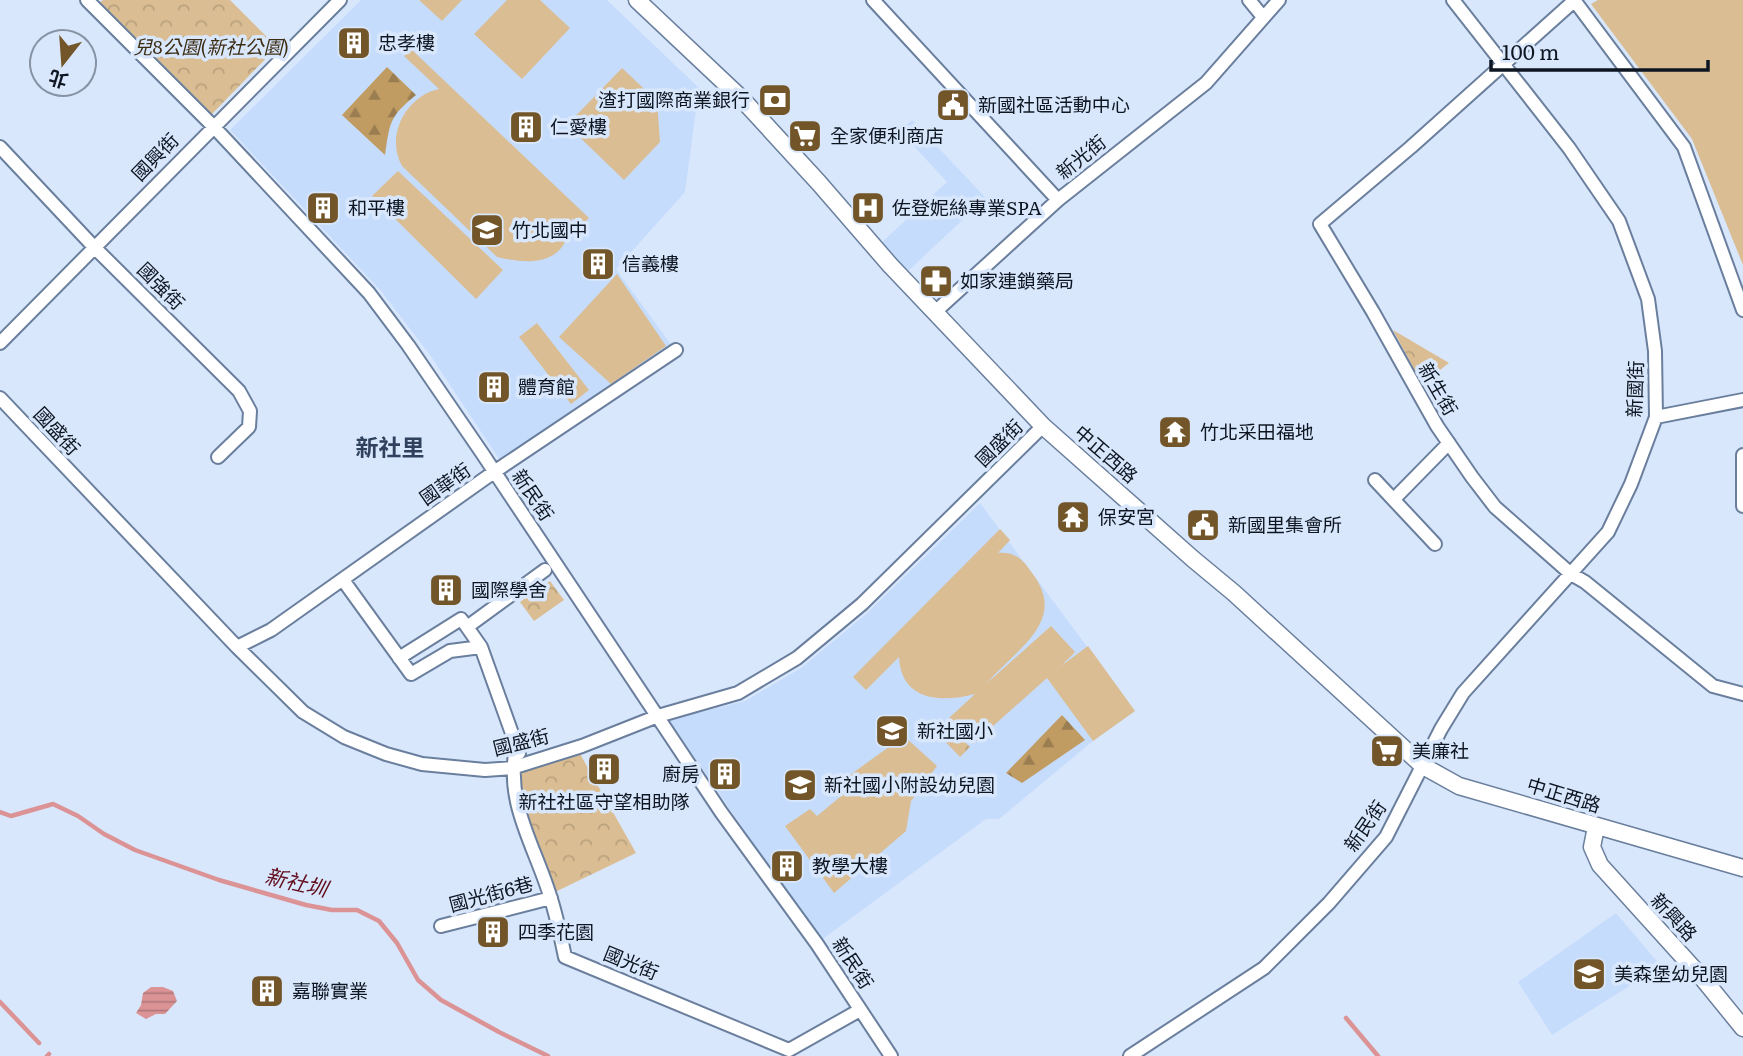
<svg xmlns="http://www.w3.org/2000/svg" width="1743" height="1056" font-family="Literata,'Noto Sans TC',serif">
  <defs>
    <pattern id="forest-firs" width="22" height="20" patternUnits="userSpaceOnUse" patternTransform="scale(1.75)"><rect width="22" height="20" fill="#c09b62"/><path d="M5 1l3.5 6h-7zM16 11l3.5 6h-7z" fill="#9a7d50"/></pattern>
    <pattern id="park-crowns" width="20" height="18" patternUnits="userSpaceOnUse" patternTransform="scale(1.75)"><rect width="20" height="18" fill="#dabd92"/><path d="M2 6a3 3 0 1 1 6 0M12 15a3 3 0 1 1 6 0" fill="none" stroke="#baa27e"/></pattern>
    <pattern id="water-rules" width="6" height="5" patternUnits="userSpaceOnUse" patternTransform="scale(1.75)"><rect width="6" height="5" fill="#db9395"/><path d="M0 2.5h6" fill="none" stroke="#b07779"/></pattern>
  </defs>
  <rect width="100%" height="100%" fill="#d9e7fc"/>
  <path fill="#c6dcfc" d="M361,0H607L699,88L685,192L616,269L672,346L503,465L430,355L381,291L230,130Z
    M912,120L986,198L907,272L880,244L947,182L900,131Z
    M980,503L1135,711L1093,741L999,819H986L820,941L669,720L745,701L801,668L866,614Z
    M1616,913L1661,966L1552,1035L1518,982Z"/>
  <path fill="#dabd92" d="M419,0H462L442,21Z
    M507,0H540L570,28L522,79L474,34Z
    M1598,0H1743V265L1692,139L1591,4Z
    M411,49L589,218L581,226L572,218C567,264 535,266 497,257L402,166C385,136 406,96 439,89L404,56Z
    M622,68L657,101L660,142L624,180L567,125Z
    M398,171L503,270L476,299L372,196Z
    M617,274L666,346L611,384L559,337Z
    M537,323L589,390L571,404L519,337Z
    M1000,529L1010,540L998,553C1015,551 1023,560 1032,573C1069,621 1016,649 987,683L1051,626L1075,652L1061,666L1088,646L1135,711L1093,741L1047,678L973,744L949,718L975,694C941,703 901,701 899,657L866,690L853,677Z
    M904,736L937,766L911,801L906,831L834,893L785,826L810,809L817,816L857,783L850,775Z"/>
  <path fill="url(#forest-firs)" d="M387,67L416,95C389,117 390,122 385,155L342,115Z
    M1062,715L1085,740L1022,783L1006,773Z"/>
  <path fill="url(#park-crowns)" d="M103,0H230L277,47L211,115L98,4Z
    M1393,330L1449,363L1422,384Z
    M550,581L564,600L534,621L520,602Z
    M946,723L970,747L960,757L936,732Z
    M579,752L636,853L555,892L527,817L519,770Z"/>
  <path fill="url(#water-rules)" d="M151,987H163L173,991L177,1001L165,1014H156L146,1019L136,1013L141,1005L143,993Z"/>
  <g fill="none" stroke-linecap="round" stroke-linejoin="round">
    <path stroke="#db9395" stroke-width="4.5" d="M0,812L11,816L53,804L78,816L104,834L135,850L219,880L306,905L332,910H357L379,921L397,943L418,980L441,1000L499,1032L548,1056
      M0,1002L39,1043
      M1346,1018L1378,1056
      M47,1056L49,1054"/>
    <g stroke="#6a7f9d" stroke-width="16">
      <path id="street" d="M87,0L213,126L369,293L408,345L482,453L721,812L817,944L891,1056
        M873,0L1058,200
        M1249,0L1263,17
        M1574,0L1684,147L1743,310
        M1575,0L1411,147L1320,224L1373,312L1437,426L1472,477L1495,507L1571,574L1585,582L1713,686L1743,694
        M0,147L94,247L239,391L250,411L249,427L218,457
        M935,312L1058,200L1206,83L1279,0
        M0,343L340,0
        M0,398L237,647L303,712L344,737L386,754L422,764L485,770L512,768L582,746L658,716L738,693L797,658L862,604L1043,426
        M1656,417L1743,400
        M1743,455V506
        M1375,480L1435,544
        M1394,499L1449,443
        M343,580L411,674L450,651L481,647
        M467,627L481,647L519,753
        M237,647L271,630L494,472L676,350
        M399,658L461,619L467,627L545,570
        M516,747C505,805 535,845 551,899C557,918 561,938 565,957L789,1050L860,1010
        M441,926L551,898
        M1130,1056L1264,968L1329,903L1386,837L1441,729L1463,693L1608,532L1631,484L1656,417L1655,351L1648,299L1619,221L1569,148L1453,0"/>
    </g>
    <g stroke="#6a7f9d" stroke-width="19">
      <path id="secondary" d="M637,0L742,99L819,183L890,265L1043,426L1193,559L1234,593L1423,766L1459,786L1743,868
        M1596,827L1592,847L1600,865L1704,980L1743,1028"/>
    </g>
    <use href="#street" stroke="#fff" stroke-width="12"/>
    <use href="#secondary" stroke="#fff" stroke-width="16"/>
  </g>
  <defs>
    <g id="building-square" transform="scale(1.75)"><rect x="-9" y="-9" width="18" height="18" rx="4" fill="#725629" stroke="#d9e7fc"/><path d="M-4-6H4V6H1V3H-1V6H-4ZM-2.5-4.3h1.7v1.8h-1.7ZM.8-4.3h1.7v1.8H.8ZM-2.5-1h1.7V.8h-1.7ZM.8-1h1.7V.8H.8Z" fill="#fff"/></g>
    <g id="bank-square" transform="scale(1.75)"><rect x="-9" y="-9" width="18" height="18" rx="4" fill="#725629" stroke="#d9e7fc"/><path d="M-6-4H6V4H-6ZM0-2.3a2.3 2.3 0 1 0 0 4.6a2.3 2.3 0 1 0 0-4.6Z" fill="#fff"/></g>
    <g id="civic-square" transform="scale(1.75)"><rect x="-9" y="-9" width="18" height="18" rx="4" fill="#725629" stroke="#d9e7fc"/><path d="M-.6-6.5H3V-4.5H.6V-3L4-1V1h2V6H-6V1h2V-1L-.6-3ZM-1.2 2.5V6h2.4V2.5Z" fill="#fff"/></g>
    <g id="supermarket-square" transform="scale(1.75)"><rect x="-9" y="-9" width="18" height="18" rx="4" fill="#725629" stroke="#d9e7fc"/><path d="M-6-5.5h2.5l.6 2H6L4.5 2H-2.5L-4.4-4H-6ZM-1.5 3.2a1.3 1.3 0 1 0 .1 0ZM3 3.2a1.3 1.3 0 1 0 .1 0Z" fill="#fff"/></g>
    <g id="hospital-square" transform="scale(1.75)"><rect x="-9" y="-9" width="18" height="18" rx="4" fill="#725629" stroke="#d9e7fc"/><path d="M-5-5h3v3.5h4V-5h3V5h-3V1.5h-4V5h-3Z" fill="#fff"/></g>
    <g id="school-square" transform="scale(1.75)"><rect x="-9" y="-9" width="18" height="18" rx="4" fill="#725629" stroke="#d9e7fc"/><path d="M0-5L7-2L0 1L-7-2ZM-4 1L0 2.5L4 1V4Q0 6-4 4Z" fill="#fff"/></g>
    <g id="pharmacy-square" transform="scale(1.75)"><rect x="-9" y="-9" width="18" height="18" rx="4" fill="#725629" stroke="#d9e7fc"/><path d="M-2-6h4v4h4v4h-4v4h-4v-4h-4v-4h4Z" fill="#fff"/></g>
    <g id="temple-square" transform="scale(1.75)"><rect x="-9" y="-9" width="18" height="18" rx="4" fill="#725629" stroke="#d9e7fc"/><path d="M0-6L5-2H3V0L6.5 2.5H4V6H1.5V3h-3V6H-4V2.5H-6.5L-3 0V-2H-5Z" fill="#fff"/></g>
  </defs>
  <g fill-rule="evenodd">
    <use href="#building-square" x="354" y="43"/>
    <use href="#bank-square" x="775" y="100"/>
    <use href="#civic-square" x="953" y="105"/>
    <use href="#building-square" x="526" y="127"/>
    <use href="#supermarket-square" x="805" y="136"/>
    <use href="#building-square" x="323" y="208"/>
    <use href="#hospital-square" x="868" y="208"/>
    <use href="#school-square" x="487" y="230"/>
    <use href="#building-square" x="598" y="264"/>
    <use href="#pharmacy-square" x="936" y="281"/>
    <use href="#building-square" x="494" y="387"/>
    <use href="#temple-square" x="1175" y="432"/>
    <use href="#temple-square" x="1073" y="517"/>
    <use href="#civic-square" x="1203" y="525"/>
    <use href="#building-square" x="446" y="590"/>
    <use href="#school-square" x="892" y="731"/>
    <use href="#supermarket-square" x="1387" y="751"/>
    <use href="#building-square" x="604" y="769"/>
    <use href="#building-square" x="725" y="774"/>
    <use href="#school-square" x="800" y="785"/>
    <use href="#building-square" x="787" y="866"/>
    <use href="#building-square" x="493" y="932"/>
    <use href="#school-square" x="1589" y="974"/>
    <use href="#building-square" x="267" y="991"/>
  </g>
  <g text-anchor="middle" stroke-width="7" stroke-linejoin="round" paint-order="stroke">
    <g font-size="19" fill="#0e1622" stroke="#d9e7fc" text-anchor="start">
      <text x="378" y="50">忠孝樓</text>
      <text x="750" y="107" text-anchor="end">渣打國際商業銀行</text>
      <text x="978" y="112">新國社區活動中心</text>
      <text x="550" y="134">仁愛樓</text>
      <text x="830" y="143">全家便利商店</text>
      <text x="348" y="215">和平樓</text>
      <text x="892" y="215">佐登妮絲專業SPA</text>
      <text x="512" y="237">竹北國中</text>
      <text x="622" y="271">信義樓</text>
      <text x="960" y="288">如家連鎖藥局</text>
      <text x="518" y="394">體育館</text>
      <text x="1200" y="439">竹北采田福地</text>
      <text x="1098" y="524">保安宮</text>
      <text x="1228" y="532">新國里集會所</text>
      <text x="471" y="597">國際學舍</text>
      <text x="917" y="738">新社國小</text>
      <text x="1412" y="758">美廉社</text>
      <text x="700" y="781" text-anchor="end">廚房</text>
      <text x="824" y="792">新社國小附設幼兒園</text>
      <text x="604" y="809" text-anchor="middle">新社社區守望相助隊</text>
      <text x="812" y="873">教學大樓</text>
      <text x="518" y="939">四季花園</text>
      <text x="1614" y="981">美森堡幼兒園</text>
      <text x="292" y="998">嘉聯實業</text>
    </g>
    <g font-size="19" font-style="italic" fill="#3d2d13" stroke="#d9e7fc">
      <text x="211" y="54">兒8公園(新社公園)</text>
    </g>
    <g font-size="19" fill="#0e1622" stroke="#d9e7fc">
      <text transform="translate(155 157) rotate(-46)" y="7">國興街</text>
      <text transform="translate(1081 157) rotate(-39)" y="7">新光街</text>
      <text transform="translate(161 286) rotate(45)" y="7">國強街</text>
      <text transform="translate(1438 389) rotate(60)" y="7">新生街</text>
      <text transform="translate(1635 389) rotate(-88)" y="7">新國街</text>
      <text transform="translate(57 431) rotate(47)" y="7">國盛街</text>
      <text transform="translate(999 443) rotate(-45)" y="7">國盛街</text>
      <text transform="translate(1106 454) rotate(41)" y="7">中正西路</text>
      <text transform="translate(445 484) rotate(-35)" y="7">國華街</text>
      <text transform="translate(533 495) rotate(56)" y="7">新民街</text>
      <text transform="translate(521 742) rotate(-14)" y="7">國盛街</text>
      <text transform="translate(1564 795) rotate(17)" y="7">中正西路</text>
      <text transform="translate(1365 826) rotate(-55)" y="7">新民街</text>
      <text transform="translate(491 894) rotate(-15)" y="7">國光街6巷</text>
      <text transform="translate(1674 917) rotate(47)" y="7">新興路</text>
      <text transform="translate(631 963) rotate(22)" y="7">國光街</text>
      <text transform="translate(853 963) rotate(57)" y="7">新民街</text>
    </g>
    <g font-size="21" font-style="italic" fill="#630d1d" stroke="#d9e7fc">
      <text transform="translate(296 883) rotate(13)" y="7">新社圳</text>
    </g>
    <g font-size="23" font-weight="bold" fill="#2f415d" stroke="#d9e7fc">
      <text x="390" y="456">新社里</text>
    </g>
  </g>
  <g transform="translate(63 63) rotate(197)"><circle r="33" fill="#d9e7fc" stroke="#8893a5" stroke-width="2"/>
  <path d="M0-5L12 26L0 18L-12 26Z" fill="#725629"/>
  <text y="-10" font-size="19" font-weight="bold" text-anchor="middle" fill="#0e1622">北</text>
  </g>
  <path d="M1491 60v10h217v-10" fill="none" stroke="#0e1622" stroke-width="3.5"/>
  <text x="1502" y="60" font-size="21" fill="#0e1622" stroke="#d9e7fc" stroke-width="5" paint-order="stroke">100 m</text>
</svg>
